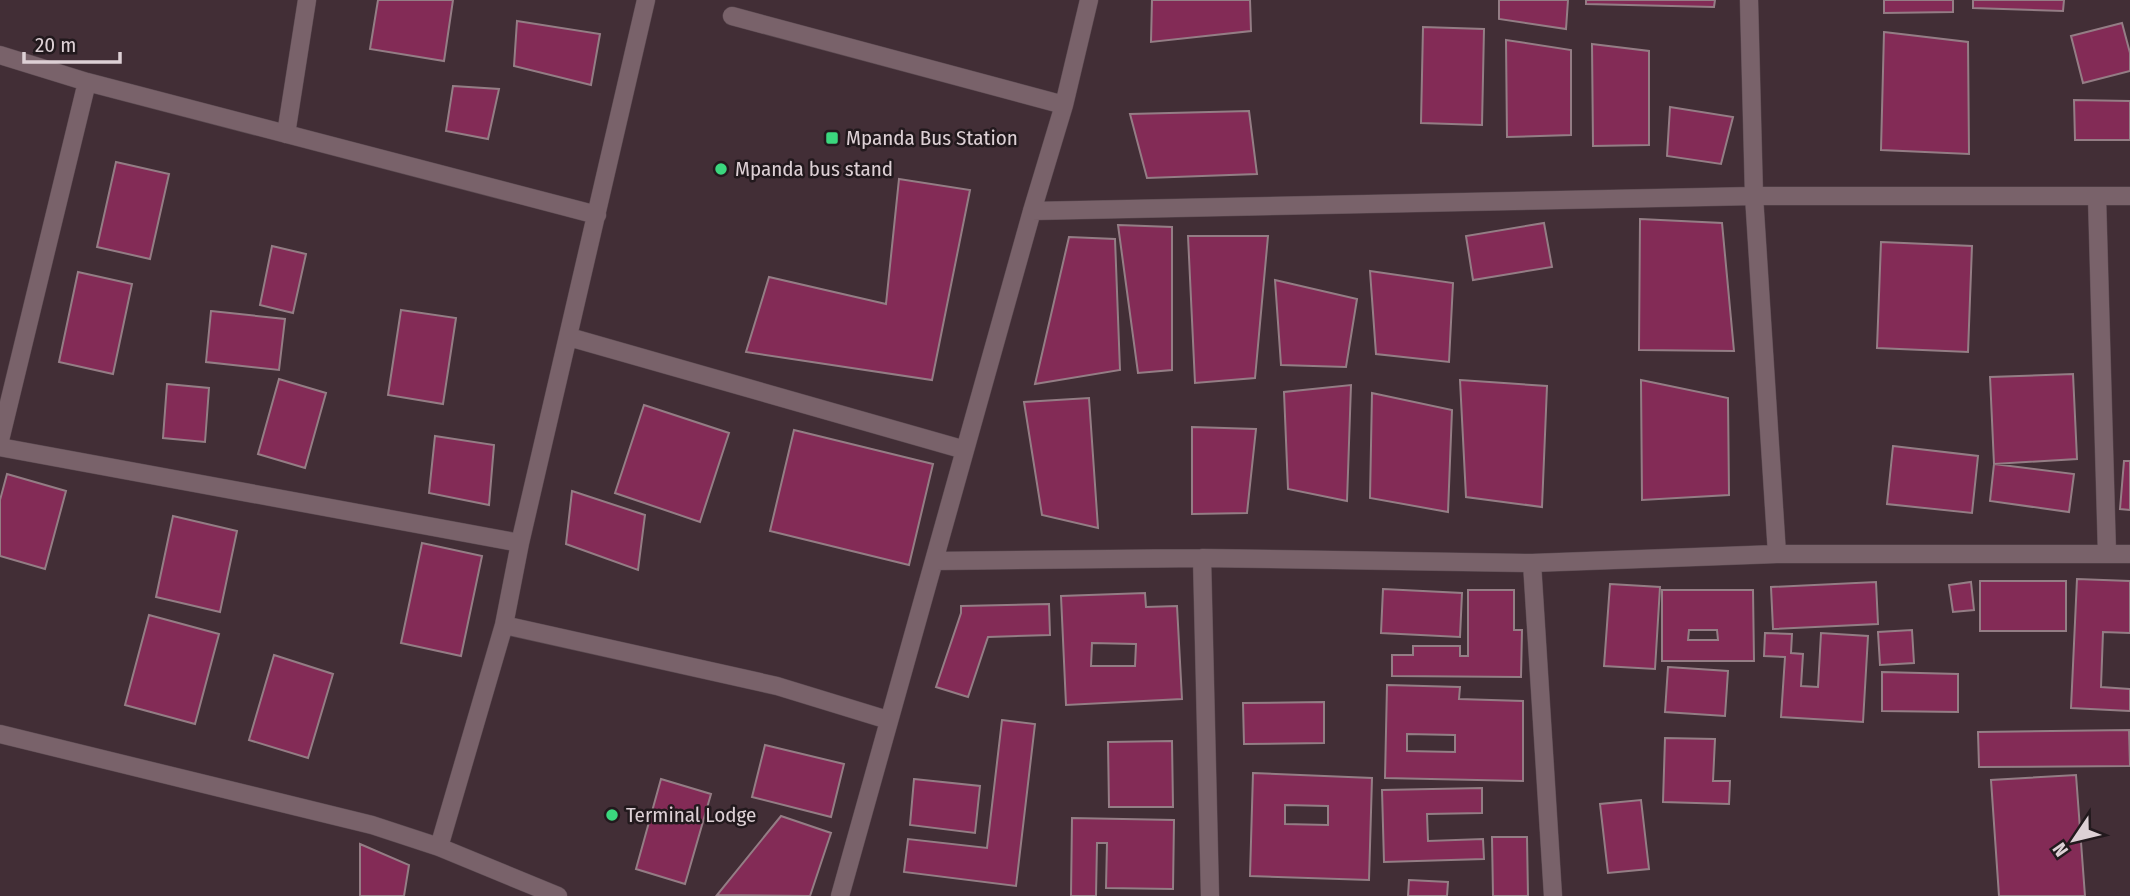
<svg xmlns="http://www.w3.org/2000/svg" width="2130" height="896" font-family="'Fira Sans Condensed',sans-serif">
  <rect width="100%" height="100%" fill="#422e36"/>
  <path fill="#832b56" stroke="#947d85" stroke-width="2" fill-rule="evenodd" d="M378,0H453L444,61L370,49Z
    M1152,0H1250L1251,31L1151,42Z
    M1499,0H1568L1566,29L1499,19Z
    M1586,0H1715L1714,7L1586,4Z
    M1884,0H1953V12L1884,13Z
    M1973,0H2064L2063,11L1973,8Z
    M517,21L600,34L591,85L514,66Z
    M2122,23L2130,53V71L2083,83L2071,36Z
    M1423,27L1484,29L1482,125L1421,123Z
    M1884,32L1968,42L1969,154L1881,150Z
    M1506,40L1571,50V135L1507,137Z
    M1592,44L1649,51V145L1593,146Z
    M453,86L499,89L488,139L446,131Z
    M2074,100L2130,101V140H2075Z
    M1670,107L1733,117L1721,164L1667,156Z
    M1249,111L1257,174L1147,178L1130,114Z
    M116,162L169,174L150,259L97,247Z
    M899,179L970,190L932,380L746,352L769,277L886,304Z
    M1640,219L1722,223L1734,351L1639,350Z
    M1544,223L1552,267L1473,280L1466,236Z
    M1118,225L1172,227V370L1138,373Z
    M1188,236H1268L1255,378L1195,383Z
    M1069,237L1115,239L1120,370L1035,384Z
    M1881,242L1972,246L1968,352L1877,348Z
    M272,246L306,254L293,313L260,305Z
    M1370,271L1453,283L1449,362L1376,354Z
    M78,272L132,284L113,374L59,362Z
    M1275,280L1357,299L1346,367L1281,365Z
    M401,310L456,318L443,404L388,395Z
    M211,311L285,319L279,370L206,362Z
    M2073,374L2077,459L1994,464L1990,377Z
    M279,379L326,393L305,468L258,454Z
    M1460,380L1547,386L1542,507L1466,497Z
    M1641,380L1728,398L1729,495L1642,500Z
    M167,384L209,388L205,442L163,438Z
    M1351,385L1347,501L1288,489L1284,392Z
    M1372,393L1452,410L1448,512L1370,498Z
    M1089,398L1098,528L1042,515L1024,402Z
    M644,405L729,433L700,522L615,493Z
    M1192,427L1256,429L1247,513L1192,514Z
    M794,430L933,464L909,565L770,531Z
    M435,436L494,445L489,505L429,493Z
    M1893,446L1978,456L1972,513L1887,504Z
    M2124,461H2130V510L2120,509Z
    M1994,464L2074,474L2069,512L1990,501Z
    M7,474L66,491L45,569L0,556V500Z
    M572,491L645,515L638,570L566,544Z
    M173,516L237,531L220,612L156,597Z
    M422,543L482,556L461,656L401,643Z
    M2077,579L2130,581V633L2103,632L2101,687L2130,689V711L2071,708Z
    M1980,581H2066V631H1980Z
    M1876,582L1878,624L1773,629L1771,587Z
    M1971,582L1974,610L1953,612L1949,585Z
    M1610,584L1660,587L1655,669L1604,666Z
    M1383,589L1462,593L1460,637L1381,633Z
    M1468,590H1514V630H1522L1521,677L1392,676V655H1413V646H1460V656H1468Z
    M1662,590H1753L1754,661H1662ZM1689,630H1717L1718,640H1688Z
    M1145,593L1146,607L1177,606L1182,699L1066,705L1061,596ZM1092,643L1136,644L1135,666H1091Z
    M1049,604L1050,635L988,637L968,697L936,687L961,613V606Z
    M149,615L219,634L195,724L125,705Z
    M1912,630L1914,663L1880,665L1878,632Z
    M1765,633L1792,634L1791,653L1803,654L1801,686L1818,687L1821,633L1868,636L1863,722L1781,717L1785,657L1764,656Z
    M274,655L333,674L308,758L249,740Z
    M1668,667L1728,671L1725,716L1665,712Z
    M1882,672L1958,674V712L1882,711Z
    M1387,685L1460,687L1459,699L1523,701V781L1385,778ZM1407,734L1455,735V752L1407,751Z
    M1324,702V743L1244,744L1243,703Z
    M1002,720L1035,724L1016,886L904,872L908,839L987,848Z
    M2129,730L2130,766L1979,767L1978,732Z
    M1665,738L1715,739L1713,781H1730L1729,804L1663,802Z
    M1172,741L1173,807H1109L1108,742Z
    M765,745L844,764L831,817L752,797Z
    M1253,773L1372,778L1369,880L1250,876ZM1285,805L1328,806V825L1285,824Z
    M2076,775L2085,896H1999L1991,780Z
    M661,779L711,794L685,884L636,869Z
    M914,779L980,786L975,833L910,825Z
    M1482,788V813L1427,814L1428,841L1483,839L1484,859L1384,862L1382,790Z
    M1641,800L1649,869L1608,873L1600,804Z
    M781,816L831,833L810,896L717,895Z
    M1072,818L1174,820L1173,889L1106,888L1107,843H1097L1096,896H1071Z
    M1492,837H1527L1528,896H1493Z
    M360,844L409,865L404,896H360Z
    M1409,880L1448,882L1447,896H1408Z"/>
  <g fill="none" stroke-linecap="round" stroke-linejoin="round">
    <g stroke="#5b4a51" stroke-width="19">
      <path id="minor" d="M1749,0L1754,196L1777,554
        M732,16L1064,105
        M0,55L87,82L597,215
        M286,134L307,0
        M2097,197L2107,554
        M1032,211L1754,196H2130
        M569,337L965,450
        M0,440L87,82
        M0,447L520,543
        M1202,558L1210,896
        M935,561L1202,558L1532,563L1777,554H2130
        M1532,563L1553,896
        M504,625L777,686L888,720
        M0,734L372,825L439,847L558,896
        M439,847L504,625L520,543L646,0
        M840,896L1032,211L1064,105L1089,0"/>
    </g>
    <use href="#minor" stroke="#79626a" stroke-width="18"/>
  </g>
  <g fill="#3bd77e" stroke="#22191d" stroke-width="2.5">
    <rect x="825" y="131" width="14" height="14" rx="3.5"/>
    <circle cx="721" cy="169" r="7"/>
    <circle cx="612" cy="815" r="7"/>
  </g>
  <g text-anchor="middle" stroke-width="5" stroke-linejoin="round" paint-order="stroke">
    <g font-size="21" fill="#ddd0d5" stroke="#22191d" text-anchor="start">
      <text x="846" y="145">Mpanda Bus Station</text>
      <text x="735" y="176">Mpanda bus stand</text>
      <text x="626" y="822">Terminal Lodge</text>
    </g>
  </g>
  <g transform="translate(2074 840) rotate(235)" stroke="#22191d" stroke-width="5" paint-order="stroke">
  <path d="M0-5L12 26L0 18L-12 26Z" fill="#ddd0d5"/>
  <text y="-10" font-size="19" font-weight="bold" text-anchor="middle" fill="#ddd0d5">N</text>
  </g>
  <path d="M24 52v10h96v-10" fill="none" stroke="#ddd0d5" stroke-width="3.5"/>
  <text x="35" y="52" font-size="21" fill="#ddd0d5" stroke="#22191d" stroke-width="5" paint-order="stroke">20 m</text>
</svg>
